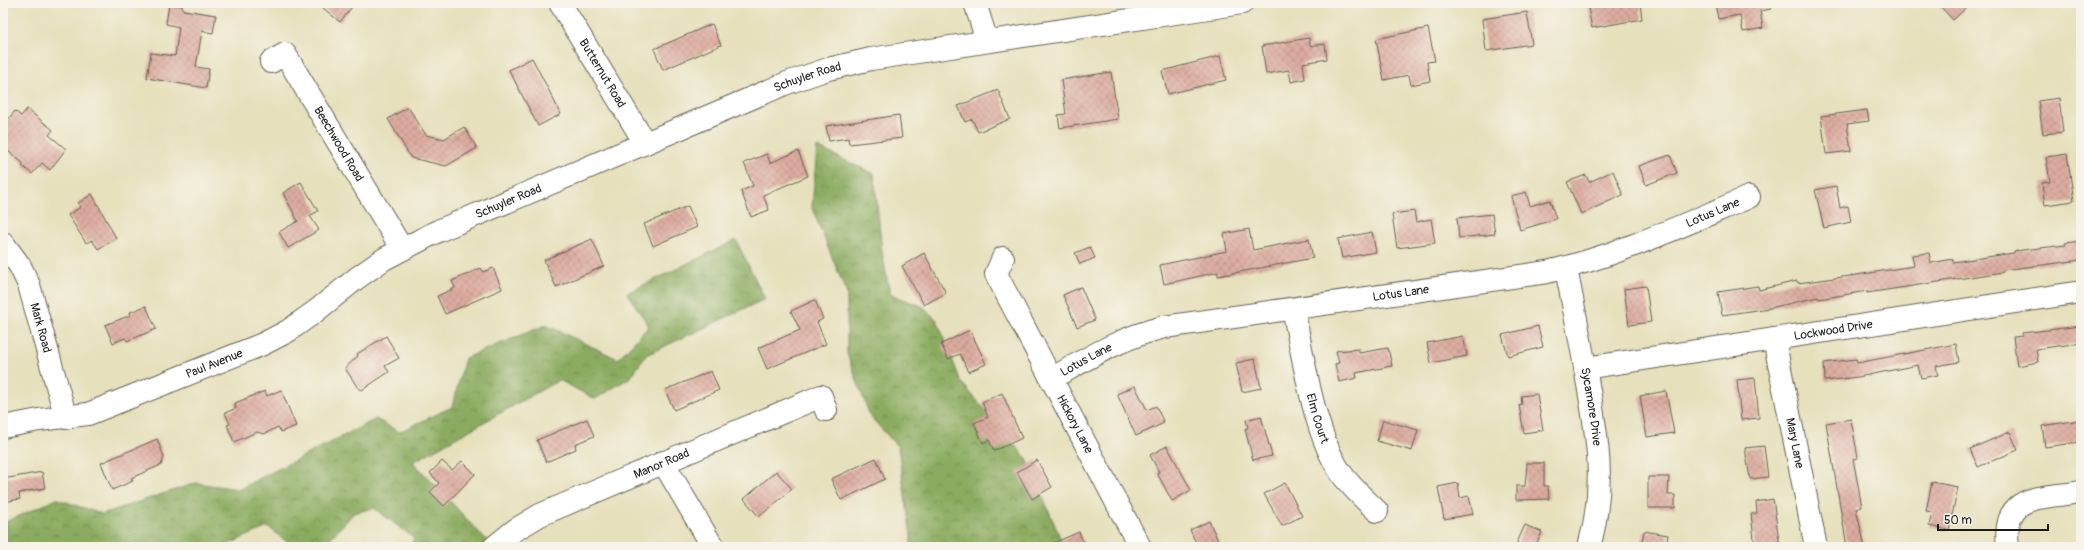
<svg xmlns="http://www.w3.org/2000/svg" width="2084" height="550" font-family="Pangolin,sans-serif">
  <defs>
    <pattern id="forest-crowns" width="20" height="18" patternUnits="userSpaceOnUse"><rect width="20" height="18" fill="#8bac60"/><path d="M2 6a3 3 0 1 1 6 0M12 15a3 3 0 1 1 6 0" fill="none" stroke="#718b4e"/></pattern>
    <pattern id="building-cross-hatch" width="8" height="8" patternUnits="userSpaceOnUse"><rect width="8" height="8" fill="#ddaca0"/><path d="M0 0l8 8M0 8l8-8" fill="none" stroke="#bd9389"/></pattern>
  </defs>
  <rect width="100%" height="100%" fill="#f7f3e8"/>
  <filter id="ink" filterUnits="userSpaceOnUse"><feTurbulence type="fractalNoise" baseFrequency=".025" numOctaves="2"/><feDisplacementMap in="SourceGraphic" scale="8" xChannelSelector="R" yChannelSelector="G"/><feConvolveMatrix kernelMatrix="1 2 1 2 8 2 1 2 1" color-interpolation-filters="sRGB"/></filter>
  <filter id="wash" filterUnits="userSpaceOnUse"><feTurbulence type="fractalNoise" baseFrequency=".012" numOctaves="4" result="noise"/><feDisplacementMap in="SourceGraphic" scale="16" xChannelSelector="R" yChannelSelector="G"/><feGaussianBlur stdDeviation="0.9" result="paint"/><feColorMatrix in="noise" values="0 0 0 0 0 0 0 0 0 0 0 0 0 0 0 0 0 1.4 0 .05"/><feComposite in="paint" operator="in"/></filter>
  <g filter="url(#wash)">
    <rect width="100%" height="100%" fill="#e6e0bc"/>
    <path fill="url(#forest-crowns)" stroke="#54643e" d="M817,147L874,174L882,252L890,294L924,307L937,320L961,382L1027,459L1064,547H911V536L898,447L870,416L847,354V294L812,208Z
      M736,240L765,299L646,355L631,377L595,399L559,380L413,462L493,547H410L414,538L374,508L354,513L322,547H294L268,527L222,547H3V523L57,499L102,514L196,483L239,489L376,419L399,432L452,407L465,358L546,325L618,359L649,326L627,293Z"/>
    <g id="blocks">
      <path fill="url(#building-cross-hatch)" d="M317,3H355L340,22Z
        M1613,3H1640L1642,19L1592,28L1588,8Z
        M1715,3H1771V9L1760,11L1763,28L1743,32L1740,15L1718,19Z
        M1937,3H1971L1953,20Z
        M169,4L182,6L183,10L216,15L213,33L202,31L196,67L209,69L206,88L147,78L151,53L175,56L179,27L166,24Z
        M1527,12L1532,44L1486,51L1482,19Z
        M712,24L721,45L663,70L654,49Z
        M1428,28L1435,61L1427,62L1430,81L1411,85L1409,75L1384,80L1376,39Z
        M1309,38L1310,46L1325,44L1327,59L1303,63L1305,79L1291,82L1289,70L1266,74L1262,46Z
        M1220,56L1226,80L1168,94L1162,71Z
        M532,58L561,114L538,126L509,70Z
        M1111,72L1118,119L1060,128L1058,115L1066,114L1061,80Z
        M998,90L1010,119L978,132L972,119L965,122L958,106Z
        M2059,98L2063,132L2043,134L2038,101Z
        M408,107L426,135L444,139L464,127L477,148L446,166L411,158L388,119Z
        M27,109L53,130L49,135L66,149L50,170L42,163L32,174L22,166L24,164L3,147V125L15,111L21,116Z
        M1867,110L1869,121L1847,124L1851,151L1826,154L1821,116Z
        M899,115L902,138L849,144L848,138L829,141L826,126Z
        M798,151L808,176L763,195L769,210L751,217L741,191L753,186L744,163L767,154L770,163Z
        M2067,154L2074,201L2045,205L2042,183L2050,182L2046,157Z
        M1670,155L1677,173L1646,185L1639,166Z
        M1613,171L1623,195L1581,214L1567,182L1586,175L1589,182Z
        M301,182L318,211L310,216L319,230L288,248L279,232L298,221L283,193Z
        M1836,186L1840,208L1848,206L1851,222L1824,228L1815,190Z
        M1526,192L1530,206L1550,200L1556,219L1520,230L1511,196Z
        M92,194L116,238L98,249L92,240L86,243L68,215L81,207L78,203Z
        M688,206L697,227L653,246L644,224Z
        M1414,211L1416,222L1431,219L1435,243L1397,248L1392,214Z
        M1492,214L1495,234L1459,238L1457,218Z
        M1249,229L1253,250L1309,239L1313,258L1218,276V272L1164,284L1160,265L1227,251L1224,234Z
        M1372,232L1376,252L1342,258L1338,239Z
        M592,239L604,266L556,287L544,260Z
        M2081,241V260L2003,270V272L1867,293V291L1819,299L1818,297L1770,308L1722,315L1718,292L1758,286L1759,290L1797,281L1798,283L1850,276L1914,266L1912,255L1929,253L1931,263L1953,259V262L2014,253V251L2066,245L2065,243Z
        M1090,247L1095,258L1080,264L1075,253Z
        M924,253L946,293L924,305L902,266Z
        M481,268L483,272L493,268L502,289L445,314L437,296L455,288L452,281Z
        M1646,286L1651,322L1629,325L1624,289Z
        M1081,287L1095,320L1077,327L1063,295Z
        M815,300L823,319L817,322L826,344L767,369L758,348L800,330L791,311Z
        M146,306L156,329L127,341L125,338L113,343L105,325L131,315L130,312Z
        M1538,326L1543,347L1508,356L1502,335Z
        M2081,326V343L2036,349L2038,362L2017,366L2013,337L2022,336V333Z
        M970,330L986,364L968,372L960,354L948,359L941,344Z
        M386,336L399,358L385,366L389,372L362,390L358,388L345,368L358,356L357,354Z
        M1463,336L1467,356L1431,363L1427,343Z
        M1956,344L1959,362L1936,366L1938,375L1921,378L1918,365L1858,377L1825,381L1824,363L1856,359L1857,363Z
        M1388,348L1392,366L1356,373L1357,378L1339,382L1335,364L1339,363L1336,351L1359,349V353Z
        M1255,359L1261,388L1242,392L1236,363Z
        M711,371L719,390L674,410L665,390Z
        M1755,378L1759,418L1741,420L1737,380Z
        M1135,386L1147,410L1156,406L1164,423L1136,436L1117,394Z
        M281,390L296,426L281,432L278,427L264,434L257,432L234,442L227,425L230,424L225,413L236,408L235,403L265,391L267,396Z
        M1666,391L1674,433L1647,437L1640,396Z
        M1002,393L1022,438L994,451L989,440L983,443L974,423L988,417L982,402Z
        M1537,394L1543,430L1524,433L1519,405L1522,404L1521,396Z
        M1261,416L1272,456L1253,460L1245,429L1248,428L1246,420Z
        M587,419L594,436L575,444L576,449L546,462L537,440Z
        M1851,419L1858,458L1853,459L1862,507L1856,509L1865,547H1847L1826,423Z
        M1383,420L1418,430L1412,451L1377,441Z
        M2080,420L2081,442L2045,447L2042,426Z
        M2010,432L2018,450L1978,467L1970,449Z
        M157,439L164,457L161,465L131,478L133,481L112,490L101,463Z
        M1167,446L1191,490L1172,501L1157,473L1159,472L1150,455Z
        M1764,446L1768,477L1750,479L1745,448Z
        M876,458L885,479L841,500L831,479Z
        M1037,460L1052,487L1032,499L1017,472Z
        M442,461L452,470L462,461L475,474L444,506L430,492L439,483L430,473Z
        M1527,463H1544V486H1548L1549,499L1516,500V486H1525Z
        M776,471L792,489L759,517L744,499Z
        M42,472L45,488L19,493L20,499L4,502L3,479Z
        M1648,477H1669L1668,495H1675V508H1648Z
        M1932,482L1958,487L1949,530L1929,526L1932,512L1926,511Z
        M1285,483L1302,516L1282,526L1264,494Z
        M1458,483L1460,498L1469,496L1473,514L1444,519L1438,487Z
        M1773,499L1780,547H1755L1751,514L1757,513L1756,502Z
        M1209,521L1221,547H1198L1190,530Z
        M1525,525L1542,532L1535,547H1515Z
        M1644,531L1668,535L1666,547H1641Z
        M1079,532L1085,547H1044Z"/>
    </g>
  </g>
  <g filter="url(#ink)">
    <use href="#blocks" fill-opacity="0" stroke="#636154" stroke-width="1"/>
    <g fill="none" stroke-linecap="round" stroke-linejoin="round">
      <g stroke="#636154" stroke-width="24">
        <g id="minor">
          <path id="s1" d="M560,3L645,143"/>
          <path d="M975,3L987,41"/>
          <path id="s2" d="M271,62L285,54L402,249"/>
          <path id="s3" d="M3,243L20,266L29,285L66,418"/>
          <path id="s4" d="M1003,258L996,274L1140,547"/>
          <path id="s5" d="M1566,268C1573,305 1581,342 1587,379C1598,439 1606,486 1589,547"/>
          <path id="s6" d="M1293,309C1304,358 1313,432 1341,473C1351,487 1364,499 1377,511"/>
          <path id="s7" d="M1774,339L1816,547"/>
          <path id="s8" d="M1585,368L2081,292"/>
          <path id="s9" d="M1051,379C1090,357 1120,338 1164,327L1547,272C1617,256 1683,225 1749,197"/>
          <path id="s10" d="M3,427L39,420L88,414L263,344L288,331L316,311L357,278L384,259L438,231L787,83L828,69L871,59L1242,3"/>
          <path d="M663,462L713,547"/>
          <path id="s11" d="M494,547L515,530L540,515L821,396L826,410"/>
          <path d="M2008,547C2001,492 2040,499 2081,492"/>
        </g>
      </g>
      <use href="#minor" stroke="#fff" stroke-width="22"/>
    </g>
  </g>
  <g text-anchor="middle" stroke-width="3" stroke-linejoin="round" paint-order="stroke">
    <g font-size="12" fill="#1c1c1c" stroke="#f7f3e8">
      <text dy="4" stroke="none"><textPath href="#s1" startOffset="82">Butternut Road</textPath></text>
      <text dy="4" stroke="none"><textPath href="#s10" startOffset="884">Schuyler Road</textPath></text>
      <text dy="4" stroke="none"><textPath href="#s2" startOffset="121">Beechwood Road</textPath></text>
      <text dy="4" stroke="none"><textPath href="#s10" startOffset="560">Schuyler Road</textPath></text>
      <text dy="4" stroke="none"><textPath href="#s9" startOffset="688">Lotus Lane</textPath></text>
      <text dy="4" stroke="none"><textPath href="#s9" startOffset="364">Lotus Lane</textPath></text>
      <text dy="4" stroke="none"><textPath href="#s3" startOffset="94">Mark Road</textPath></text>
      <text dy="4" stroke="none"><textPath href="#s8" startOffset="251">Lockwood Drive</textPath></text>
      <text dy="4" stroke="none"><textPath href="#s9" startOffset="40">Lotus Lane</textPath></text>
      <text dy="4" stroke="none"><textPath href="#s10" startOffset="222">Paul Avenue</textPath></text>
      <text dy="4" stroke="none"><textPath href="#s5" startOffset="141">Sycamore Drive</textPath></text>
      <text dy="4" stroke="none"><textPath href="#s6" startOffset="112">Elm Court</textPath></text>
      <text dy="4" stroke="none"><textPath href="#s4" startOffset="187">Hickory Lane</textPath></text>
      <text dy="4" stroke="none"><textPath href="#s7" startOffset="106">Mary Lane</textPath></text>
      <text dy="4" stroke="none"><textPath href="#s11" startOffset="188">Manor Road</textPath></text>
    </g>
  </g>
  <rect width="2084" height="550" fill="none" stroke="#f7f3e8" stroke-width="16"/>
  <path d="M1938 524v6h110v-6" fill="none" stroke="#1c1c1c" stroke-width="2"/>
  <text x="1944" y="524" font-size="12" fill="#1c1c1c" stroke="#f7f3e8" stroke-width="3" paint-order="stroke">50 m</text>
</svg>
